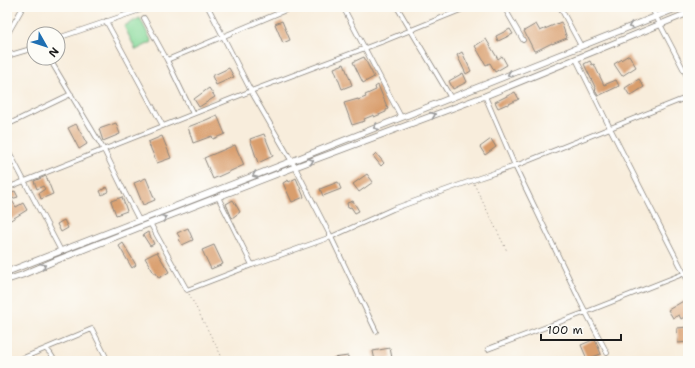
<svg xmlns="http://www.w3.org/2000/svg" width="695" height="368" font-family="'Shantell Sans',sans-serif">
  <rect width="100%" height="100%" fill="#fdfcf7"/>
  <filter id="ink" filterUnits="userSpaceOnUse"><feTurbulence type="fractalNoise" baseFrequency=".025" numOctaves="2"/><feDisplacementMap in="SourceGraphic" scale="8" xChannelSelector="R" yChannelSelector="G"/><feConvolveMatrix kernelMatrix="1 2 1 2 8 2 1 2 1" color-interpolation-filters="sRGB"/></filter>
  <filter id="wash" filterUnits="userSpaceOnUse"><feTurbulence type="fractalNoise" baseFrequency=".012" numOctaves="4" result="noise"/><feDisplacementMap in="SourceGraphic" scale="16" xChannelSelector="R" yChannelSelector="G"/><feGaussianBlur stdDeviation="0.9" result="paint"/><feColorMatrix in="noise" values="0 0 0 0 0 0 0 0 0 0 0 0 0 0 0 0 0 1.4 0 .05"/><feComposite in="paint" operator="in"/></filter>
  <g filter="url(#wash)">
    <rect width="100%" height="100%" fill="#f8eddc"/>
    <path fill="#88da9b" stroke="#527b5c" d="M140,18L152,42L136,50L124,26Z"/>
    <g id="blocks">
      <path fill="#d99e6d" d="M282,21L290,40L283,43L275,24Z
        M561,22L567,38L552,44V43L536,51H534L524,31L536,24L540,31Z
        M510,29L513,34L498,41L496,36Z
        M486,39L498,59L502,56L507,65L495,72L490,63L486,65L475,46Z
        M462,52L471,71L466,74L457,55Z
        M629,55L636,67L622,76L614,64Z
        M364,57L374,77L363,83L353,62Z
        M590,61L592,65L594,64L604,85L616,80L619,86L598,96L595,90L596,89L584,64Z
        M344,64L352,85L342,89L334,68Z
        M229,68L234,77L216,85L212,76Z
        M463,73L467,82L453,89L449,81Z
        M639,79L644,87L630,96L625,88Z
        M378,85L388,109L386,110V112L374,117V115L364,119L365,121L352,125L344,103L358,99V100L366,97L365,95L376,90L375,87Z
        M209,88L215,97L199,107L194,99Z
        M515,92L519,99L507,105V104L498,108L495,102Z
        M217,115L225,134L213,139L212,136L193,143L188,127L206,120Z
        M116,123L120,134L103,141L99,129Z
        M76,124L87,144L79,149L68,128Z
        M264,134L273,156L258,163L250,139Z
        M162,136L171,158L157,163L148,142Z
        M491,139L496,147L485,155L480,147Z
        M235,145L244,165L213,179L204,158Z
        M376,153L384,163L381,166L373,156Z
        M367,174L373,182L359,192L353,184Z
        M46,176L53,194L41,199L39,193L45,189L43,186L37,189L34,181Z
        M146,178L155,200L143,205L134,183Z
        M296,178L304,197L292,202L283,183L288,180L289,182Z
        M338,182L341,189L323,196L320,189Z
        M107,187L109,191L102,195L100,191Z
        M15,191L18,197L11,199L16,207L23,203L27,210L9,221L7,219V192L8,194Z
        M122,197L127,211L116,215L111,201Z
        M233,200L240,212L232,218L226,204Z
        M353,201L359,211L355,213L351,207L348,208L347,203Z
        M64,220L68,228L61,232L57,224Z
        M188,228L193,240L182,245L179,239L180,238L177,233Z
        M148,232L154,244L150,246L143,235Z
        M123,243L136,265L132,268L119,246Z
        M214,245L223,264L211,269L202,250Z
        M157,252L169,272L159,278L156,273H154L145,258Z
        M685,300L688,305V315L681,319L679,315L673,318L668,310Z
        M688,327V342L678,343L677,328Z
        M595,339L601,354L587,359L581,345Z
        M390,348L392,358L375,361L373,351Z
        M348,356V361H334L333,358Z"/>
    </g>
  </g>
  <g filter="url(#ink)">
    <use href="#blocks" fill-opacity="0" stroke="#8a847c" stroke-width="1"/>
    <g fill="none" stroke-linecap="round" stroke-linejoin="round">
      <g stroke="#8a847c" stroke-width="3.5">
        <path id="service" d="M133,7L135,11"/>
      </g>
      <g stroke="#8a847c" stroke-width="5.5">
        <path id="minor" d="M208,7L251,91L295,167L331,237L376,331
          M343,7L401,117
          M397,7L451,98
          M504,7L523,40
          M560,7L581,46
          M651,7L688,78
          M144,18L167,60L293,7
          M106,21L163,126
          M7,35L23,7
          M58,38L149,7
          M7,56L34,48
          M49,58L104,150L125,193L139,220
          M576,59L610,128L688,281
          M167,60L193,114
          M485,96L515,166L580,301L607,353
          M7,125L71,94
          M7,148L61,251
          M7,188L251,91L384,41L468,7
          M218,197L252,265
          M150,223L187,290L252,265L331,237L393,209L479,178L515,166L688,97
          M46,349L50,353L55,361
          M488,349L586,312L688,272
          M16,361L92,329L108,361"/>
      </g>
      <g stroke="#8a847c" stroke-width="7">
        <path id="tertiary" d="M7,272L292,161L680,7
          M7,280L22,275L57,260L143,226L295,167L485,96L688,13"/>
      </g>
      <path stroke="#8a847c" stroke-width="1" stroke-dasharray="1 3" stroke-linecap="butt" d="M474,184L507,251
        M189,294L224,361"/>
      <use href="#service" stroke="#fff" stroke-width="2"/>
      <use href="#minor" stroke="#fff" stroke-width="4"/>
      <use href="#tertiary" stroke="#fff" stroke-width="5.5"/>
    </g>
    <defs><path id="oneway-chevron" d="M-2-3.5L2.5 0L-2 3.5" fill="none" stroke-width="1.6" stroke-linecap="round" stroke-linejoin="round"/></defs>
    <g stroke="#999">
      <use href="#oneway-chevron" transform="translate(631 26) rotate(158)"/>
      <use href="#oneway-chevron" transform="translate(510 74) rotate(158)"/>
      <use href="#oneway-chevron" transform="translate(433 115) rotate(-21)"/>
      <use href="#oneway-chevron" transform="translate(376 127) rotate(158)"/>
      <use href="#oneway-chevron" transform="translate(311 161) rotate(-20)"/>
      <use href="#oneway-chevron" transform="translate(255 175) rotate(158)"/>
      <use href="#oneway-chevron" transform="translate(164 218) rotate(-21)"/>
      <use href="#oneway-chevron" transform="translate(43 266) rotate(-23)"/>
    </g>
  </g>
  <rect width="695" height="368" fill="none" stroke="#fdfcf7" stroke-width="24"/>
  <g transform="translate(46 46) rotate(129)"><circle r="19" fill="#fdfcf7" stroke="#a3a29f"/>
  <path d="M0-3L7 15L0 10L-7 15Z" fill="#1f6fb2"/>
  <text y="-6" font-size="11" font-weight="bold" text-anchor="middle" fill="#1c1c1c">N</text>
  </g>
  <path d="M541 334v6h80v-6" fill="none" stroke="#1c1c1c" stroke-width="2"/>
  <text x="547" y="334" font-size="12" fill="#1c1c1c" stroke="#fdfcf7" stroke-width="3" paint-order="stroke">100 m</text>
</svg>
